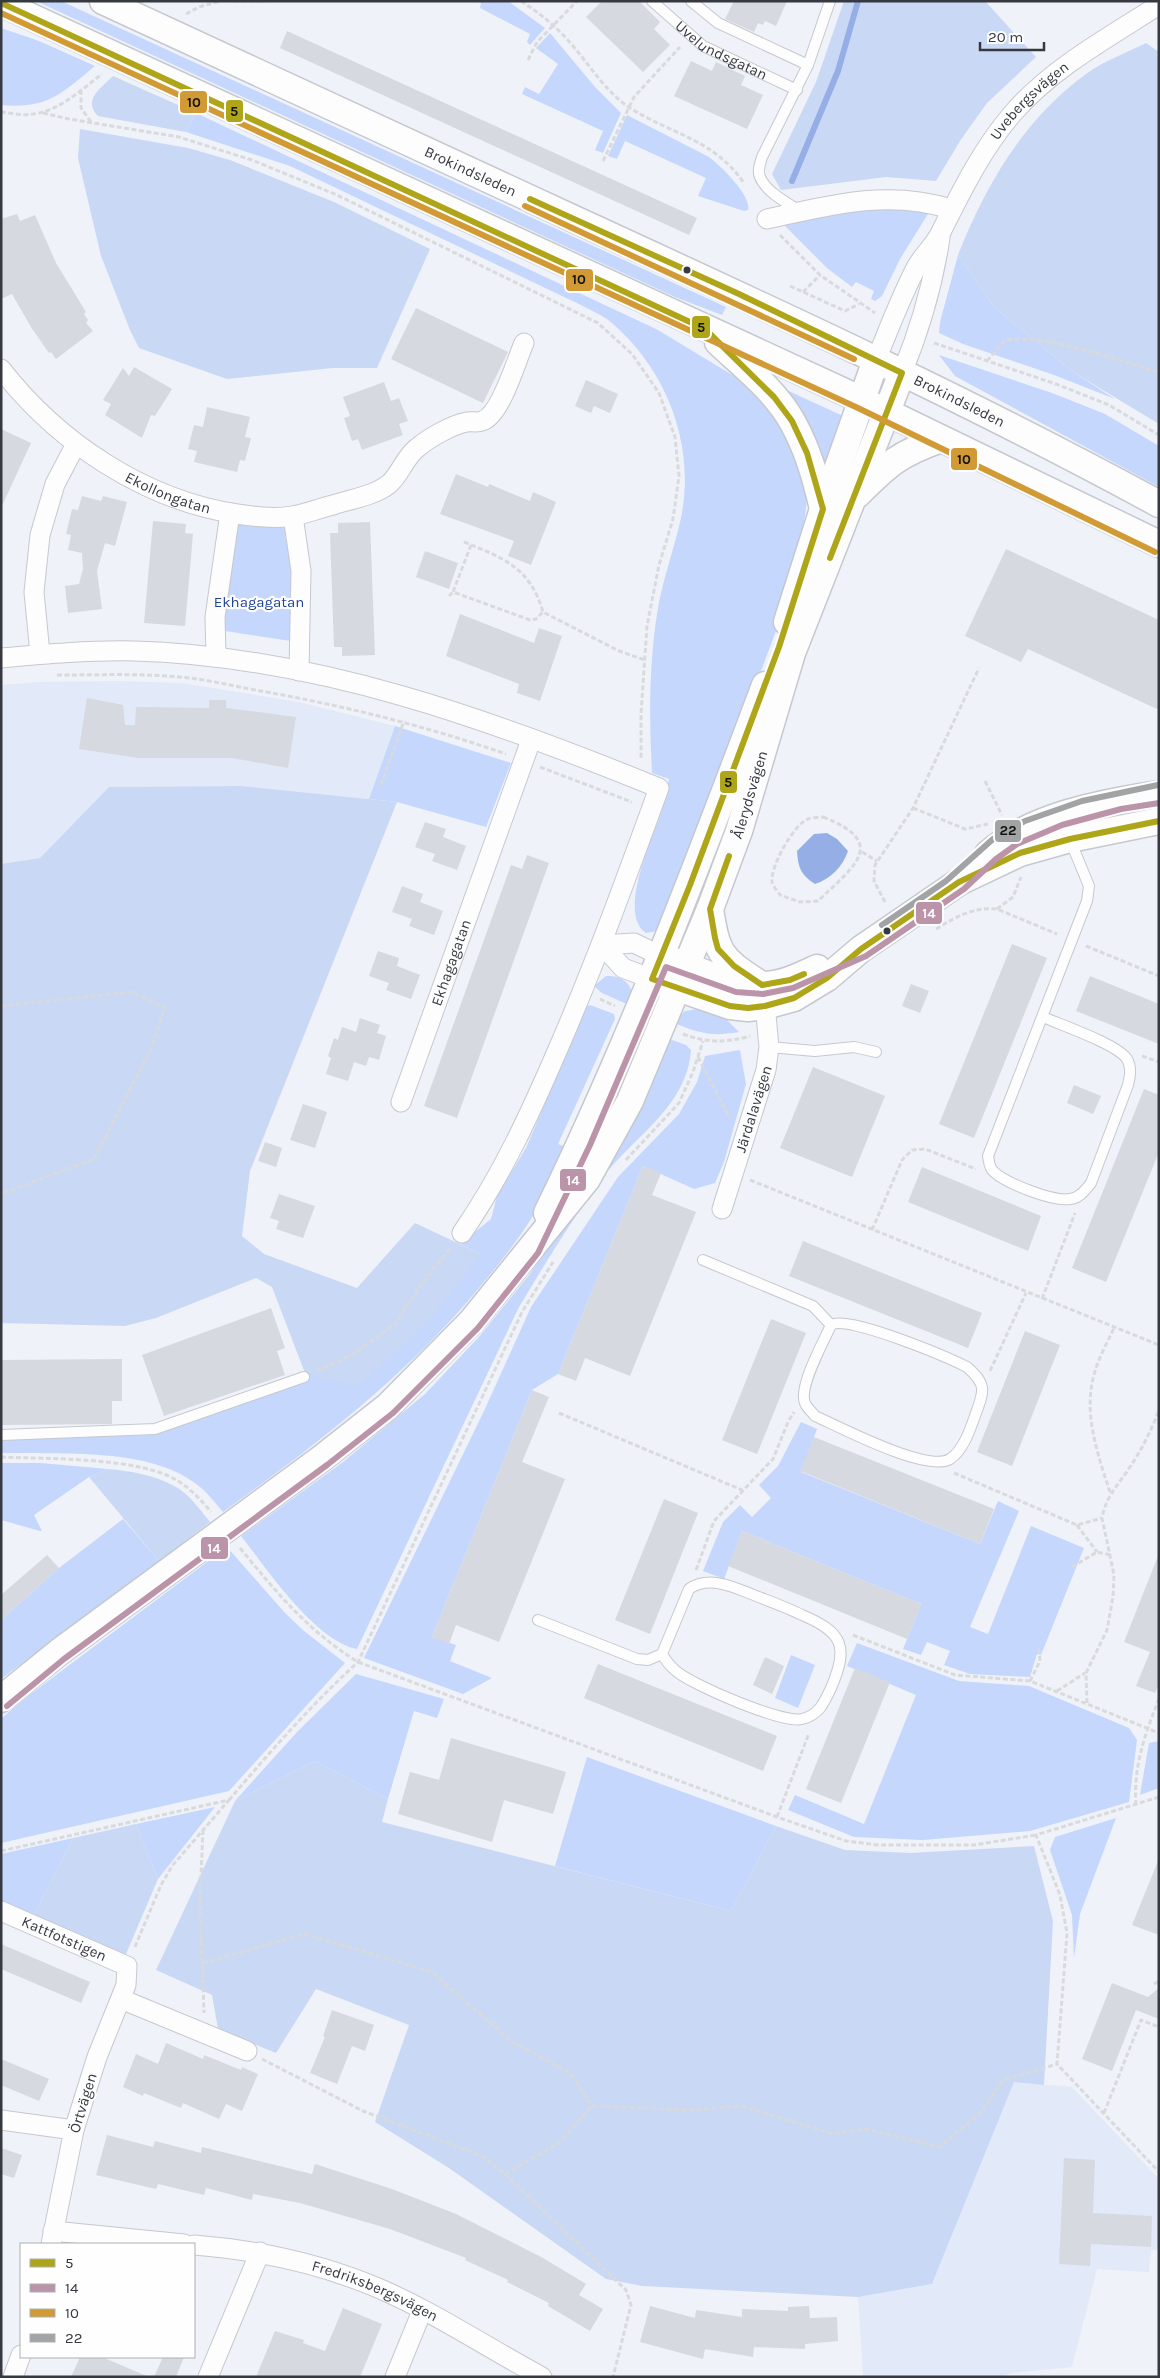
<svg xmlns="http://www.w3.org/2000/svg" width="1160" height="2378" font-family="Karla,sans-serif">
  <rect width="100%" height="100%" fill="#eff2f9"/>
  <path fill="#e2e9f8" d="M116,681L182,683L298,702L395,726L369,799L242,786L109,787L40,858L1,864V685L39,682Z
    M1014,2082L1072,2087L1159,2179V2250H1151L1149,2272L1097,2269L1072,2367L1011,2373L1000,2377H863L858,2297L932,2284Z"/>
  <path fill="#c5d7fc" d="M36,1H61L726,307L722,315L675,297Z
    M477,1H508L545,28L530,45L527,42L530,34L480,8L481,3Z
    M1,28L39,41L95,66C61,94 48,109 1,105Z
    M550,33L595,87L621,113L603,153L595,150L603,131L522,94L525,87L539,94L558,64L536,48Z
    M196,113L658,330L734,376L779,420L804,473L807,500L801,547L779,623L737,735L657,931L646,933C617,915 652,838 661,813C664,802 666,790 669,779L652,773C649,720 649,666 657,614C662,581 674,550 681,518C696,446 667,370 612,323C604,316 592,311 583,306L290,166L186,132Z
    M627,115L709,157C720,165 752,196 748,210L744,211L698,196L706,178L625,141L617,159L608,156Z
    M865,207L923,209L928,214L900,259L882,296L875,301L871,299L874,291L856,282L852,287L827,268L784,225L820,215Z
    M958,255L993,306L1073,372L1115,399L1054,375L963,344L939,333L940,322Z
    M939,355L1052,393L1105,414L1159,446V487L955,376Z
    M780,387L843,416L826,476Z
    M234,524L284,526L292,575L291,641L225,631V602Z
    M395,726L511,763L486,827L397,802L369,799Z
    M606,976C625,975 636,987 631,1006L602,993L594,986Z
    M590,1005L614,1014L615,1019L558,1144L565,1147C555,1167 547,1189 537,1209C521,1237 499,1264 479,1288C405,1377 316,1445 223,1512C216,1504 209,1494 200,1487C152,1446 60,1455 1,1453V1440L152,1435L307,1380L305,1373L481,1254L460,1244L491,1219L497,1196L526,1148L586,1007Z
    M704,1008L722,1015L739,1032C711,1037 698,1033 672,1022L685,1011Z
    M664,1037L686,1045L691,1050C687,1108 632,1137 601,1180C571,1221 544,1265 518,1309L357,1649C314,1640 268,1570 241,1536L343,1462L425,1394L478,1338L529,1275L563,1226Z
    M740,1050L746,1084L724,1162L715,1183L694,1189L643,1166L558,1374L532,1390L432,1637L456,1645L450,1661L492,1678L463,1694L364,1658L484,1411L531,1307L618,1177L679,1114L697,1082L705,1056Z
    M801,1422L817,1429L801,1472L980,1544L998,1501L1019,1511L970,1627L988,1634L1031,1526L1084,1548L1041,1655L1037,1654L1030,1677L970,1674L944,1665L950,1651L927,1642L921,1655L903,1649L921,1604L742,1531L724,1579L703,1571L723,1522L740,1505L752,1517L771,1498L759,1485L778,1466Z
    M1,1463H40L108,1469L89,1477L34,1515L42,1531H40L1,1520Z
    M123,1519L159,1561L1,1679V1620L59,1568Z
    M227,1547L285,1613L304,1631L345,1663L229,1791L1,1843V1719L20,1702Z
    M857,1643L959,1681L1029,1686L1129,1728L1137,1740L1129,1802L1030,1831L923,1840L854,1837L788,1810L795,1795L864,1824L916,1695L847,1666Z
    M791,1655L815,1665L798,1708L775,1698Z
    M356,1674L444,1699L437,1718L414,1711L388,1799L315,1761L235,1801L297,1732Z
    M1159,1741V1788L1140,1795L1149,1743Z
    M587,1757L776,1826L731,1911L555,1866Z
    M215,1807L158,1879L136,1824Z
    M1116,1818L1080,1914L1074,1958L1072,1915L1050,1850L1055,1837Z
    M73,1838L32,1919L1,1906V1854Z"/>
  <path fill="#c9d8f5" d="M844,1H985L1036,57L987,103L960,141L936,181L886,177L781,190L772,174L816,82Z
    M1146,43L1159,52V424L1073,372L993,306L958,255C986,185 1023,120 1086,74C1104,61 1126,53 1146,43Z
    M113,76L196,113L186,132L98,116C82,100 101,88 113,76Z
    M80,129L188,148L230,160L334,202L430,249L377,368H333L227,379L139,348L130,330L101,256L78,158Z
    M242,786L397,802L250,1171L242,1236L264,1254L357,1288L415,1223L481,1254L427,1322L357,1387L305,1373L272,1287L256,1278L156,1318L125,1326L1,1323V864L40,858L109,787Z
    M108,1469C130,1471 155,1475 174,1486C189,1493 200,1510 210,1522L159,1561L89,1477Z
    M315,1761L388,1799L382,1822L731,1911L776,1826L845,1850L910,1853L1034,1846L1053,1921L1044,2085L1014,2082L932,2284L858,2297L642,2286L606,2279L449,2168L375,2122L409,2025L316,1989L276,2053L218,2029L212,1995L156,1970L235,1801Z
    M136,1824L158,1879L126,1954L121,1955L32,1919L73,1838Z"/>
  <path fill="#95afe6" d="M827,833L837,839L848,851C843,866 831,879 815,884C801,875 798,868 797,851L814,834Z"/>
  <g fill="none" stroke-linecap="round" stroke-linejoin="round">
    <path stroke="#95afe6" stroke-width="6" d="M792,181L838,71L858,1"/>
  </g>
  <path fill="#d6d9df" d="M602,1H639L660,22L654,29L670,45L643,72L586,17Z
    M734,1H787L776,26L765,21L763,25L758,23L754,32L725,19Z
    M287,31L697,218L689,235L280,48Z
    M691,61L712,71L716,62L745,76L741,85L763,95L747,129L674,96Z
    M17,214L20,221L35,215L56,263L86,312L84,314L88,320L86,323L93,331L56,359L51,352L49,353L31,327L12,294L1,299V219Z
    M416,308L508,352L483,403L391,359Z
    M134,367L172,389L155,416L151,415L142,438L105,415L111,404L103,400L123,368L129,376Z
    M586,380L618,394L610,413L594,406L591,413L575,406Z
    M384,382L391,401L399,398L408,421L399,424L403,435L362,450L358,439L352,441L344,418L350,416L343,397Z
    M207,407L250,417L245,437L251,438L245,461L240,460L237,472L194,462L197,451L188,449L194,425L203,427Z
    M1,429L31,443L1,508Z
    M456,474L488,487L489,484L530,501L533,492L556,502L531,565L508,556L514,541L440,514Z
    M82,496L101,501L103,496L127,502L115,546L105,543L97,571L102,609L68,613L65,586L79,584L83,569L82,553L68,550L71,535L66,534L72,509L78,510Z
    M153,521L186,524L185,533L193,534L185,626L144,623Z
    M370,522L375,655L342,656V647H334L330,533H338V523Z
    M1006,549L1159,620V710L1028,649L1021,662L965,636Z
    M425,551L458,563L449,589L416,577Z
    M460,614L534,643L539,628L562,636L540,701L517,693L519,684L446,656Z
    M87,698L123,705L125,725H135L136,707L209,708V700H226V708L296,717L288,768L232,758H139L79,749Z
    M425,822L446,829L443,837L466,846L457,870L432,861L435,854L415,847Z
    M527,855L549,863L457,1118L424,1106L511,865L522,869Z
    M402,886L423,894L420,902L443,911L434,935L409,926L412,919L392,912Z
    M1012,944L1047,958L974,1138L939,1124Z
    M378,951L399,958L397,966L420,975L411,999L386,990L389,983L369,976Z
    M1090,976L1159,1004V1044L1076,1011Z
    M911,984L929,991L920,1013L902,1006Z
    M360,1018L380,1025L377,1033L386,1036L379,1060L369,1057L366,1066L354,1062L348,1081L326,1074L331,1058L328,1056L334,1038L338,1040L342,1027L356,1032Z
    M813,1067L885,1096L852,1177L780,1148Z
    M1074,1085L1101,1096L1093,1114L1067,1103Z
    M1144,1089L1159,1095V1152L1106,1282L1072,1268Z
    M303,1104L327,1112L315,1148L290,1140Z
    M265,1142L282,1148L276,1167L258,1161Z
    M643,1166L661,1173L652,1195L696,1212L630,1376L585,1358L576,1381L558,1374Z
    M922,1167L1041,1216L1028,1251L908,1202Z
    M279,1194L315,1206L303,1238L276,1229L279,1221L270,1218Z
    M803,1241L982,1313L968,1348L789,1276Z
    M271,1308L285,1348L277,1351L285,1375L164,1416L142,1355Z
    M771,1319L806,1333L757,1454L722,1440Z
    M1025,1331L1060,1345L1012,1466L977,1452Z
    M122,1359V1401H112V1424L2,1425L1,1360Z
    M532,1390L549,1397L522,1462L565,1479L499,1642L456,1625L449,1644L432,1637Z
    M814,1437L994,1509L980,1544L800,1471Z
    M664,1499L698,1513L650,1634L615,1620Z
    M742,1531L921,1604L907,1639L728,1566Z
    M47,1555L59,1568L1,1620V1595Z
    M1158,1556L1159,1684L1155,1693L1136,1686L1150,1652L1124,1642Z
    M765,1657L784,1666L772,1694L753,1685Z
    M598,1664L777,1736L763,1771L584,1698Z
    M855,1668L890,1682L841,1803L806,1789Z
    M451,1738L566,1772L553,1814L504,1800L492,1842L398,1814L410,1772L439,1780Z
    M1158,1861L1159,1862V1935L1132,1925Z
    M1,1944L90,1982L81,2003L1,1969Z
    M1112,1983L1148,1997L1159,1988V2019L1136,2010L1112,2071L1082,2059Z
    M332,2010L374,2025L365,2051L352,2046L337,2084L310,2073L325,2037L323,2036Z
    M166,2043L203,2059L204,2055L241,2070L242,2067L258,2074L242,2111L226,2104L219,2119L183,2103L181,2108L144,2093L143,2096L123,2087L136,2054L158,2064Z
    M1,2059L49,2079L39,2101L1,2085Z
    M107,2135L153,2147L155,2141L201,2153L202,2147L312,2174L315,2164L392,2189L456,2214L543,2258L586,2284L579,2295L603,2309L590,2331L548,2306L549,2303L507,2282L508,2280L465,2260L466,2258L390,2229L300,2203L253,2194L252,2200L206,2188L204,2195L158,2184L156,2189L96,2175Z
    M1,2148L22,2155L14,2178L1,2174Z
    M1064,2158L1095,2160L1093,2213L1152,2216L1151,2247L1091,2244L1090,2266L1059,2264Z
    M650,2306L695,2318L696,2310L742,2317V2309L788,2311V2307L809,2306L810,2318L837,2317L838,2341L805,2344V2349L754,2347L753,2357L705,2349L703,2359L640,2342Z
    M343,2308L382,2324L360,2377H256L275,2331L304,2340L303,2343L325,2351Z
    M80,2357H102L149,2377H71Z
    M163,2357H184L176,2377H154Z"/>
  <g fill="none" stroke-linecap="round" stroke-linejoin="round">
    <g stroke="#c5c8ce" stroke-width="12">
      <g id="lane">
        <path id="s1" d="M652,1L703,46L797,90"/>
        <path d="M691,1L718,23L808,65"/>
        <path d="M800,211C787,203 766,192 760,177C757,171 760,164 762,157L808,65L830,1"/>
        <path d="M1043,1017C1061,1025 1117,1044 1127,1059C1132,1068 1130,1076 1128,1085L1091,1183C1085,1190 1080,1198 1070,1199C1053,1202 1005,1183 993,1171C989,1167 989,1161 988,1156L1087,901L1089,886L1070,840"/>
        <path d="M769,1047L815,1051L854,1047L876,1052"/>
        <path d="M703,1260L813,1306L831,1325C846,1314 947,1357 967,1367C986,1384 985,1389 976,1413C971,1427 964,1450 950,1459C927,1473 840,1427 815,1416C812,1412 807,1408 805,1403C798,1387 824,1341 831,1325"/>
        <path d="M1,1435L155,1429L304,1377"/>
        <path d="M538,1620L637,1659L648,1660L662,1654L689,1589C712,1573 741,1591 764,1599C777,1604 790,1609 802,1615C843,1632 849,1647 831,1688C824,1703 819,1715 802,1719C783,1724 692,1685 676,1671C670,1666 666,1661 662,1654"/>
      </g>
    </g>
    <g stroke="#c5c8ce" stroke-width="21">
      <g id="street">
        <path d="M767,219C831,205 888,189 951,209"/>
        <path id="s2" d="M876,360C889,329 901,296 917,266C924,254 935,245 941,232C962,190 982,149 1013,113C1052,68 1109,37 1159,5"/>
        <path id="s3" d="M1,369C58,442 144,500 237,514C255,517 274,519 293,516C306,514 320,508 333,505C351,499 374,496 389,484C400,475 405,457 417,448C429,438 451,425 467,422C471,421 477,423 482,421C501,415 516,361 524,343"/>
        <path d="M902,373C920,329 933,285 940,238"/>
        <path d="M293,516L301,571L299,671"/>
        <path d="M40,654L34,592L40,535L55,484L76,444"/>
        <path d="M216,657L215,617L230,513"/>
        <path d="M1,658C45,654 90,650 134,651C316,656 492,720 659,788C627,876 595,964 558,1049C529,1116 503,1173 462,1233"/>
        <path d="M602,945L623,968L652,979"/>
        <path d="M602,945L634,943L661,956"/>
        <path id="s4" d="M401,1102L531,740"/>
        <path id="s5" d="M722,1209L766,1070L769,1047L764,994"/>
        <path id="s6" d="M1,1911L127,1966L126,1985L97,2057L74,2130L51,2244"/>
        <path d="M121,1999L247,2051"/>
        <path d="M1,2120L74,2130"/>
        <path d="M53,2231L184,2244"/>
        <path id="s7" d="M194,2245C258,2250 319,2263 378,2288C434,2312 488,2348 542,2377"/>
        <path d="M13,2377L21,2355"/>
        <path d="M208,2377L260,2252"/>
        <path d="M395,2377L422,2311"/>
      </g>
    </g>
    <g stroke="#c5c8ce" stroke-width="29">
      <g id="secondary">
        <path id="s8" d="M103,1C260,73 416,147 572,218C770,309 968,400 1159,504"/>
        <path d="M1,3L862,400L1159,544"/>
        <path d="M718,342C743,366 776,391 793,423C808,450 816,479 823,509"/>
        <path d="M858,494C889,463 899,454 941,439"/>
        <path d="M787,622L823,509L876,360"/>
        <path d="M988,854C1030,816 1105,802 1159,794"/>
        <path d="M710,909C717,953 720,958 757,982"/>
        <path d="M669,959C697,970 731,986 762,985C782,985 800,976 817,968"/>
        <path d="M660,982L730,1006L748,1008L765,1006L794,998L827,978L861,949L959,882L1020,853L1070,839L1159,821"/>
        <path d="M547,1213C631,1041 698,864 765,685"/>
        <path id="s9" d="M1,1699L59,1652L322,1458L388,1406L471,1322L587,1179L630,1101L710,909L739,831L792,653L902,373"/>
      </g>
    </g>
    <path stroke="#d9dadc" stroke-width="3" stroke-dasharray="5 2.5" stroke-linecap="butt" d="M234,1H265
      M521,1C541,14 558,28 573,46C591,67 605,90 627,106C669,134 713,138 744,183
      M186,14L199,7L220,1
      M528,60L537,42L577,1
      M81,90V108L91,122
      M1,112C11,113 23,116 33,114C59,111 81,90 102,74
      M43,113L69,119L179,137L252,160L337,195L598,323L632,354L659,393L675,437L679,476L673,519L659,565L647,626L641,714V760
      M603,161L634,97L680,47
      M780,235L820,275L875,313
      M790,286L845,311L859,304
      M803,292L820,275
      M934,343L1056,384L1109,405L1159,435
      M987,361L1005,340C1047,334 1117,360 1159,372
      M464,542C503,558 530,567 543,612L619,651L645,660
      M471,545L453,592L530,620L536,619L543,612
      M449,596L453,592
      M57,675C101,675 146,673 190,678C214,681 237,687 261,691C345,706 426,726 506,754
      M540,767L632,802
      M985,781L1002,815
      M381,785L404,721
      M913,808L965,829L988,824
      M823,817C890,843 853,867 818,901L800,902L780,895C778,892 773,886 772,882C770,867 794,824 808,819C812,817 819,818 823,817Z
      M862,852L877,861
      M885,902L874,881L875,865L913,808L979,668
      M997,909L1013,897L1021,877
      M936,929C956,917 972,907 997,909L1057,934
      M1086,946L1159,976
      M600,999L615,1006
      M1,1006L131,992L165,1007L151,1049L94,1159L1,1194
      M683,1034C707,1043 725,1043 750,1036
      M1142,1056L1159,1062
      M698,1057L730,1118
      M626,1160L679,1103L693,1072L703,1041
      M750,1180L1159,1345
      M872,1230L902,1160L912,1150L925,1149L976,1169
      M1042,1299L1075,1213
      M317,1371L354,1354L396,1323L418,1289L451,1247
      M990,1371L1026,1293
      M559,1413L742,1490
      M1,1457C47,1459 141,1457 178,1481C191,1489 201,1500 211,1512
      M954,1473L1077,1525L1102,1518
      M1110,1492C1098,1456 1083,1413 1094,1375C1098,1359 1107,1343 1114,1328
      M1077,1525L1097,1552
      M240,1548C277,1593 308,1631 358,1662L777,1817L846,1841L878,1845H974L1036,1835
      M1072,1567L1097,1552L1111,1555
      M696,1570L714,1521L773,1459L788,1422L794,1412
      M853,1635L955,1675L1030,1681L1159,1733
      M1030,1681L1040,1661L1039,1649
      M1057,1691L1085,1673
      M1087,1703L1086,1673L1107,1630L1113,1597L1114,1575L1102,1518C1106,1496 1119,1484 1130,1467C1142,1449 1152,1429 1159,1410
      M1159,1797L1036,1835L1060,1895L1067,1933L1057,2064L1159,2172
      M229,1800C270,1752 311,1705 358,1662L522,1312L553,1262
      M1136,1805C1133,1768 1145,1733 1159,1699
      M777,1817L809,1733
      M203,1830L200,1898L204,2013
      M1,1851L229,1800L172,1866L161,1885L134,1949
      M203,1963L305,1934L432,1972L511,2041L570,2073L592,2106L693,2110L742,2106L833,2134L866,2129L940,2147L982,2111L1003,2080L1057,2064
      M1154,1984L1159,1981
      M262,2059L363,2111L482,2156L505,2174L626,2290L631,2305L613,2377
      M1104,2113L1141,2020L1159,2027
      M505,2174L559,2143L592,2106"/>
    <use href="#lane" stroke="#fdfdfe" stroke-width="10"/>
    <use href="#street" stroke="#fdfdfe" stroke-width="19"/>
    <use href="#secondary" stroke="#fdfdfe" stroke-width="26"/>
    <g stroke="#fefefe" stroke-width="10">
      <path id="bus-1" d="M1,3L705,329L774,397L792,421L807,453L823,509L779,647L690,885L652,979L730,1006L748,1008L765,1006L794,998L827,978L861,949L959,882L1020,853L1070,839L1159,821
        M530,199L739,294L902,373L830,558
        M729,856L710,909L715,938L718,949L734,966L762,985L790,980L804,974"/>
    </g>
    <g stroke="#fefefe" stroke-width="10">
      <path id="bus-2" d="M7,1706L64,1659L327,1465L393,1413L478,1328L538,1253L590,1145L666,967L736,992L763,994L793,988L866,956L964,889L996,859L1017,844L1062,825L1121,809L1159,803"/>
    </g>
    <g stroke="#fefefe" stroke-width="10">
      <path id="bus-3" d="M1,13L858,408L1155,552
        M525,206L854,359"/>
    </g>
    <g stroke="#fefefe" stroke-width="10">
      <path id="bus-4" d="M882,925L946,881L993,839L1025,821L1082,801L1158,785"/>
    </g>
    <use href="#bus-1" stroke="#afa519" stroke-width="6"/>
    <use href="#bus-2" stroke="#bc94a9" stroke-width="6"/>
    <use href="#bus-3" stroke="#d29a35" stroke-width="6"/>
    <use href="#bus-4" stroke="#a2a3a4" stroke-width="6"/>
  </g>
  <g fill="#36393f" stroke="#fefefe" stroke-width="2">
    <circle cx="687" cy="270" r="4.5"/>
    <circle cx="887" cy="931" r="4.5"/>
  </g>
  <g text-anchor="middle" stroke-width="4.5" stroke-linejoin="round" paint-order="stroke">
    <g font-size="15" fill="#36393f" stroke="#fefefe">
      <text dy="5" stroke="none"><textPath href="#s1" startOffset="86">Uvelundsgatan</textPath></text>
      <text dy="5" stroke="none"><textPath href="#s2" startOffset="304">Uvebergsvägen</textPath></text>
      <text dy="5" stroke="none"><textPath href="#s8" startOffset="405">Brokindsleden</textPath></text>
      <text dy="5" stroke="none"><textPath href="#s8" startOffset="945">Brokindsleden</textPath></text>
      <text dy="5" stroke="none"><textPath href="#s3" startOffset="211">Ekollongatan</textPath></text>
      <text dy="5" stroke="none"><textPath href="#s9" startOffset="1206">Ålerydsvägen</textPath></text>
      <text dy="5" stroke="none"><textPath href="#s4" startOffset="148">Ekhagagatan</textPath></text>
      <text dy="5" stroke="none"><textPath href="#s5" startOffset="105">Järdalavägen</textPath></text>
      <text dy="5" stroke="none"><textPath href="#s6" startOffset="69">Kattfotstigen</textPath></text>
      <text transform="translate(83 2103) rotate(-73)" y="5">Örtvägen</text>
      <text dy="5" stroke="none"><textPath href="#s7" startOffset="188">Fredriksbergsvägen</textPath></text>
    </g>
    <g font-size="15" fill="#1e429a" stroke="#fefefe">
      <text x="259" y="607">Ekhagagatan</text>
    </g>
  </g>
  <g stroke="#fefefe" stroke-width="2">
    <rect x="179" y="90" width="29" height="24" rx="5" fill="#d29a35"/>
    <rect x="225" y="99" width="19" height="24" rx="5" fill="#afa519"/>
    <rect x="565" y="268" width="29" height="24" rx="5" fill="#d29a35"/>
    <rect x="691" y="315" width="20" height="24" rx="5" fill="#afa519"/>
    <rect x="950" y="447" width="28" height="24" rx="5" fill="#d29a35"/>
    <rect x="719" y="770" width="19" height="24" rx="5" fill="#afa519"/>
    <rect x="994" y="819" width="28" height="24" rx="5" fill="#a2a3a4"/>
    <rect x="915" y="901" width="28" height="24" rx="5" fill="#bc94a9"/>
    <rect x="559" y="1168" width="28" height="24" rx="5" fill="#bc94a9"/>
    <rect x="200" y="1536" width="29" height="24" rx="5" fill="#bc94a9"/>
  </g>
  <g font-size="14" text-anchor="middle" font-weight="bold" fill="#fff">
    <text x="929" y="918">14</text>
    <text x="573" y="1185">14</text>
    <text x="214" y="1553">14</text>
  </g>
  <g font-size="14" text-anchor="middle" font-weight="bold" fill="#111">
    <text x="194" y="107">10</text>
    <text x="234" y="116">5</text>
    <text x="579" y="284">10</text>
    <text x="701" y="332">5</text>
    <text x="964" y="464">10</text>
    <text x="728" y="787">5</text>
    <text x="1008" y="835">22</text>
  </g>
  <rect width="1160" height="2378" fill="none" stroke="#36393f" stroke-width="5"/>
  <rect x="20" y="2243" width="175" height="115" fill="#fefefe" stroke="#aeafb2"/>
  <rect x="30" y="2259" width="25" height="8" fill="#afa519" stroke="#aeafb2"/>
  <text x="65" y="2268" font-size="15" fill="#36393f">5</text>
  <rect x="30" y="2284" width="25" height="8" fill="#bc94a9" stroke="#aeafb2"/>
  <text x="65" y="2293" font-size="15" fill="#36393f">14</text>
  <rect x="30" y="2309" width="25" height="8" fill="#d29a35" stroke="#aeafb2"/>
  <text x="65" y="2318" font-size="15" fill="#36393f">10</text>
  <rect x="30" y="2334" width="25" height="8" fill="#a2a3a4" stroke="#aeafb2"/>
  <text x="65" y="2343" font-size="15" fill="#36393f">22</text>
  <path d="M980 42v8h64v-8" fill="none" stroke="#36393f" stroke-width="2.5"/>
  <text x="988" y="42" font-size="15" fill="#36393f" stroke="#fefefe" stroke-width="4" paint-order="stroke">20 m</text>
</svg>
